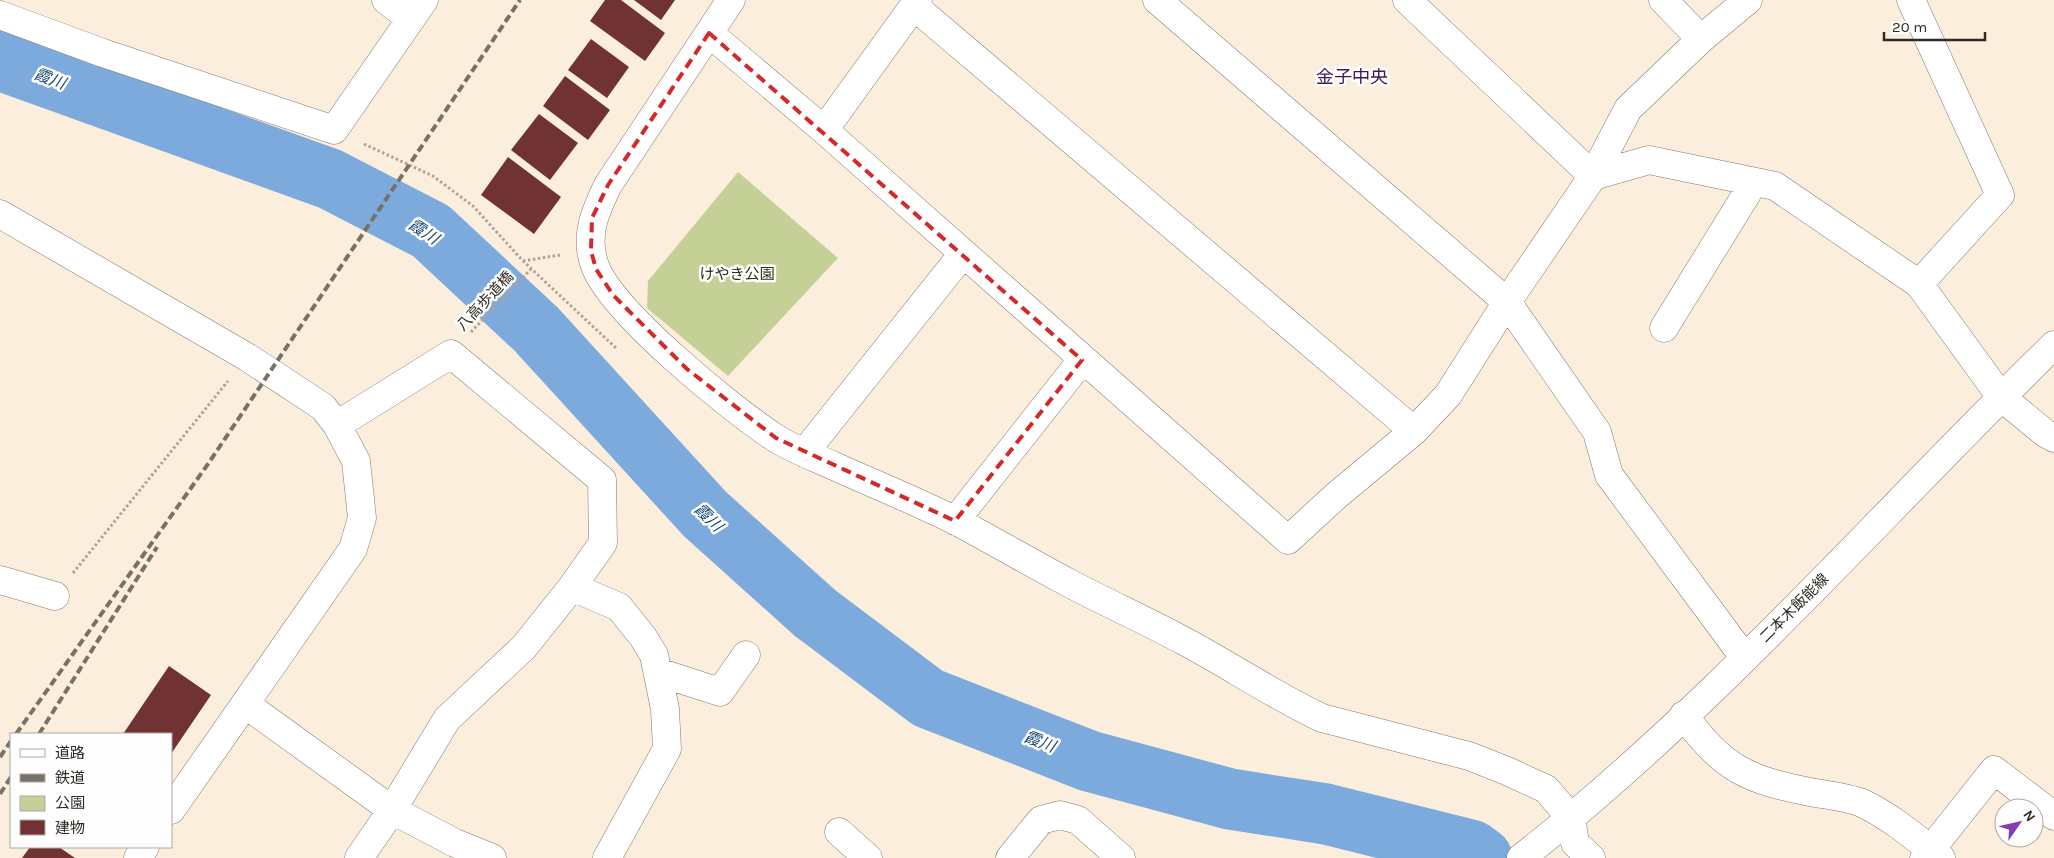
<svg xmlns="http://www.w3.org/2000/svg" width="2054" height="858" font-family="Karla,'Noto Sans JP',sans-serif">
  <rect width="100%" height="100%" fill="#fceedd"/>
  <path fill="#c5d096" d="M738,172L838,258L728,376L647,308L648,281Z"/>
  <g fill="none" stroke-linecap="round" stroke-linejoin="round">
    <path stroke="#7daadd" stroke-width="61" d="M0,60L330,179L431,231L536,329L705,514L815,613L928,698L1089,761L1230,799L1326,814L1471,850L1482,858"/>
  </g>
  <path fill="#713234" d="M605,0H621L665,33L645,61L590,21Z
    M634,0H675L661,20Z
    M591,39L629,67L607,98L568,70Z
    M565,76L610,110L588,140L543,106Z
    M539,114L578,143L550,180L511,150Z
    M508,157L561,197L534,234L481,195Z
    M169,666L211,695L171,754V734H123Z
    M30,847H59L75,858H22Z"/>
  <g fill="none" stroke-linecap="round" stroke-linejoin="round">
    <g stroke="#86796a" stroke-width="29">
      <path id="minor" d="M386,0L411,19
        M731,0L608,185C595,212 584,236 595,266C613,313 730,408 774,437C792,449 814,457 834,466C874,484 916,501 956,521C994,541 1031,563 1069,583C1107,603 1147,621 1184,641C1231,666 1275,696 1322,718L1469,756L1507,771L1546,789L1571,818L1575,843L1591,858
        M1157,0L1507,302L1597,432L1609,475L1744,657
        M1663,0L1701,39
        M1911,0L2000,195L1919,284
        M914,6L1414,431
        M0,15L103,53L334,130L424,0
        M709,33L824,130L1288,540L1337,495L1414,431L1448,395L1507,302L1593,176L1407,0
        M824,130L918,0
        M1593,176L1649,160L1775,186L1919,284L2001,397L2045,433L2054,438
        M1593,176L1628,109L1701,39L1748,0
        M0,214L247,357L323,407L337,425L356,461L362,518L353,549L171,810
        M1664,328L1754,182
        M337,425L451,354L602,480L603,543L572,587L524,647L447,719L392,810L359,858
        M804,453L962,255
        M955,521L1082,360
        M0,580L55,596
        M572,587L619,607L643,637L654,655L665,709L667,749L607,858
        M658,672L720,692L746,655
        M245,704L392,810L455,843L492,858
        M1684,715C1721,768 1748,780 1810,792C1826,795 1847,797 1862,803C1890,816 1917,839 1941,858
        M839,832L868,858
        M138,858L145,847
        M1010,858L1041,820L1060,815L1078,820L1121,858
        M1924,858L1994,770L2054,816"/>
    </g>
    <g stroke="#86796a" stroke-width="29">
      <path id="major" d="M1521,858C1714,707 1879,516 2054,345"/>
    </g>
    <path stroke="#aea396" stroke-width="3" stroke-dasharray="2.5 2.5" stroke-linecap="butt" d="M364,144L433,176L473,206L523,261L616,348
      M523,261L560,255
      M471,332L531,269
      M73,573L228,381"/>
    <use href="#minor" stroke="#fff" stroke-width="28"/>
    <use href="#major" stroke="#fff" stroke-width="28"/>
    <path stroke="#797167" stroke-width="4" stroke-dasharray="8 4" stroke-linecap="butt" d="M16,734L208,464L520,0
      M39,734L157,547
      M0,757L11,741
      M0,794L11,777"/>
  </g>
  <path fill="none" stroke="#d62828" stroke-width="4" stroke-dasharray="10 6" stroke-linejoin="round" d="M709,33L1082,360L955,521L776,438L687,369L613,295L596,269L591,251L592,218L608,185Z"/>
  <g text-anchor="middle" stroke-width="5" stroke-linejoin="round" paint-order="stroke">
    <g font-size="15" fill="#2a2f12" stroke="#fefefe">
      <text x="737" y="279">けやき公園</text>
    </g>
    <g font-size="15" fill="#2f2a24" stroke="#fefefe">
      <text transform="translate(485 301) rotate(-47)" y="5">八高歩道橋</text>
      <text transform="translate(1794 608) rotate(-45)" y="5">二本木飯能線</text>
    </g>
    <g font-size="16" font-style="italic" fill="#164574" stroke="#fefefe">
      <text transform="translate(50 78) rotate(20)" y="6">霞川</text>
      <text transform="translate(424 231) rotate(33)" y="6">霞川</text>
      <text transform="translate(709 517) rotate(44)" y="6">霞川</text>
      <text transform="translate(1040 741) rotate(21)" y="6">霞川</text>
    </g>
    <g font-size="18" fill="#3d1b52" stroke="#fefefe">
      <text x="1352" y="83">金子中央</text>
    </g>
  </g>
  <rect x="10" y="733" width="162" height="115" fill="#fefefe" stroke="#aba9a7"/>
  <rect x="20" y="749" width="25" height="8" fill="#ffffff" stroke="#aba9a7"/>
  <text x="55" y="758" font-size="15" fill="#2f2a24">道路</text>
  <rect x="20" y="774" width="25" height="8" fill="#797167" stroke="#aba9a7"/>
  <text x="55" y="783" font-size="15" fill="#2f2a24">鉄道</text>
  <rect x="20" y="796" width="25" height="15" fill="#c5d096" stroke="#aba9a7"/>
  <text x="55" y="808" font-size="15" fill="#2f2a24">公園</text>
  <rect x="20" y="820" width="25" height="15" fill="#713234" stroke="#aba9a7"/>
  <text x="55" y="833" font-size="15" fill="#2f2a24">建物</text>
  <g transform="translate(2019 823) rotate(56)"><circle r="24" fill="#fefefe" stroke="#aba9a7"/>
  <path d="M0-4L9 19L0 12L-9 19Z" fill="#853eb0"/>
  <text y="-8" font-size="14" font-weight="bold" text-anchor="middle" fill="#2f2a24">N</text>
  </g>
  <path d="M1884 32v8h101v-8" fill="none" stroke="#2f2a24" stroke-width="2.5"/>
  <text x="1892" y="32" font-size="15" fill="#2f2a24" stroke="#fefefe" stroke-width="4" paint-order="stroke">20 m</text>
</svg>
